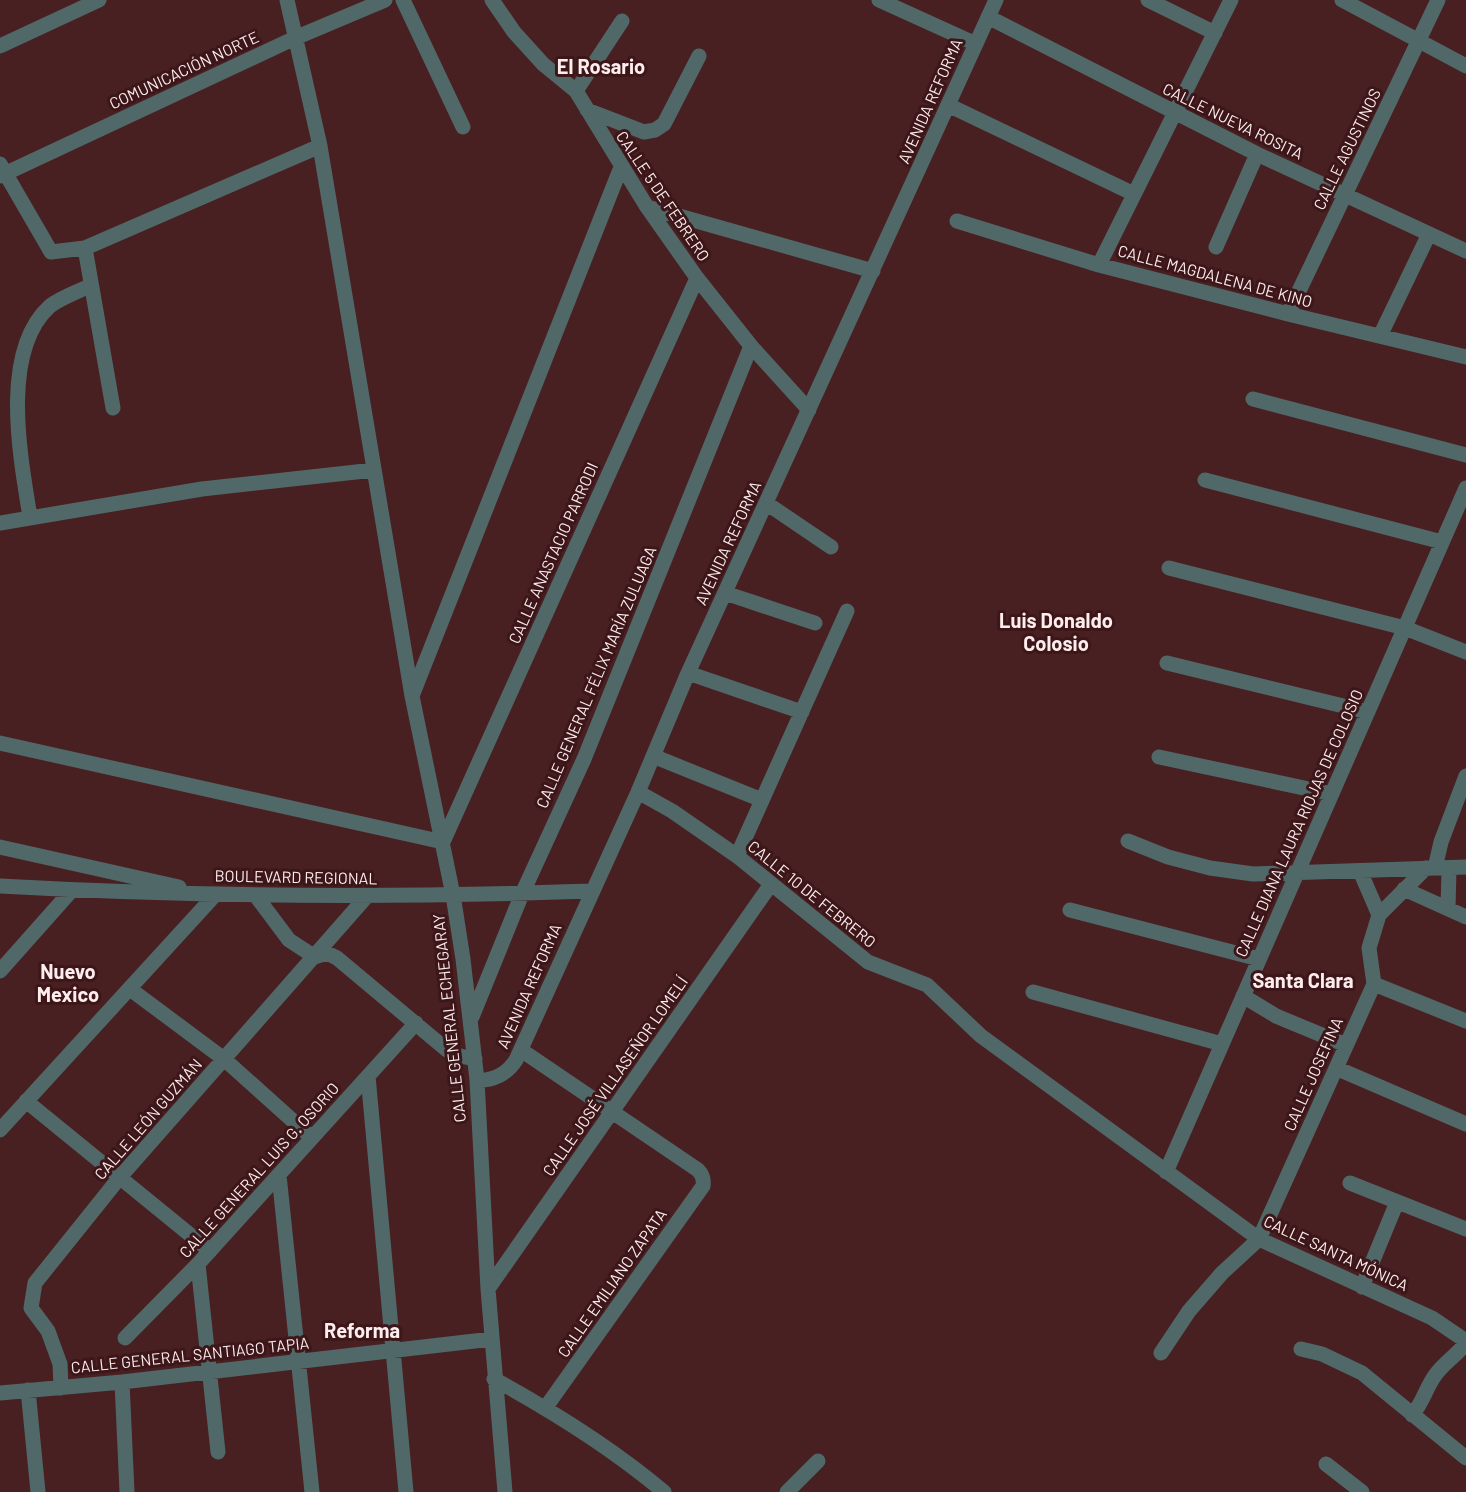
<svg xmlns="http://www.w3.org/2000/svg" width="1466" height="1492" font-family="Barlow,sans-serif">
  <rect width="100%" height="100%" fill="#482022"/>
  <g fill="none" stroke-linecap="round" stroke-linejoin="round">
    <path stroke="#516869" stroke-width="15" d="M287,0L320,146L412,696L453,895L463,959L477,1080L488,1289L505,1492
      M403,0L463,127
      M492,0L514,32L543,64L576,91L647,207L697,278L751,346L809,410
      M879,0L976,44
      M1148,0L1215,33
      M1342,0L1466,66
      M988,17L1257,154L1466,251
      M0,46L99,0
      M576,91L622,21
      M948,105L1134,194
      M587,110L644,132L655,130L664,124L699,56
      M0,164L51,252L85,248L320,146
      M0,176L295,38L385,0
      M647,207L873,271
      M957,221L1099,265L1288,314L1466,357
      M1216,247L1257,154
      M85,248L113,408
      M1099,265L1231,0
      M1288,314L1438,0
      M1380,336L1429,234
      M1253,399L1466,455
      M1205,480L1442,542
      M766,503L831,547
      M30,517C20,455 0,351 50,306C62,297 78,292 91,285
      M0,523L202,489L374,470
      M1169,568L1405,628L1466,652
      M725,593L815,623
      M1167,663L1368,712
      M688,673L802,712
      M412,696L621,167
      M0,743L443,842L697,278
      M653,756L762,800
      M1159,757L1332,794
      M638,792L672,811L737,856L868,962L927,985L981,1036L1259,1239L1432,1318L1466,1341
      M1128,841L1168,857L1210,868L1253,874L1466,867
      M0,847L179,887
      M737,856L847,611
      M1435,868L1441,842L1466,776
      M1360,871L1379,915
      M0,886C197,897 394,898 591,891
      M1404,889L1466,917
      M256,896L289,940L315,957L327,953L337,958L447,1050L460,1056L475,1059
      M1448,909L1449,868
      M1070,910L1259,959
      M0,971L72,890
      M1374,984L1466,1021
      M130,989L224,1059L312,1138
      M1033,992L1222,1044
      M1243,996L1276,1016L1346,1045
      M472,1017L522,894L584,759L751,346
      M521,1050L698,1170C703,1175 704,1180 703,1186L546,1407
      M1336,1068L1466,1124
      M368,1076L406,1492
      M477,1080C493,1081 507,1074 516,1060L638,792L688,673L996,0
      M26,1101L210,1251
      M0,1130L215,895L209,894
      M1166,1172L1466,488
      M279,1175L312,1492
      M1350,1183L1466,1229
      M198,1264L218,1452
      M1362,1287L1397,1202
      M488,1289L771,884
      M125,1338L198,1264L416,1023
      M1301,1349L1322,1354L1362,1373L1466,1458
      M1161,1353L1189,1311L1222,1273L1259,1239L1374,984L1369,948L1379,915L1426,868
      M494,1379C554,1412 612,1448 664,1492
      M122,1382L127,1492
      M61,1388L60,1364L48,1331L31,1308L35,1283L120,1177L367,896
      M28,1390L38,1492
      M0,1393L122,1382L492,1339
      M1412,1415C1423,1403 1426,1387 1436,1374C1445,1362 1457,1355 1466,1343
      M1326,1464L1362,1492
      M787,1492L818,1461"/>
  </g>
  <g text-anchor="middle" stroke-width="6" stroke-linejoin="round" paint-order="stroke">
    <g font-size="16" fill="#fdeded" stroke="#3d1619">
      <text transform="translate(184 70) rotate(-25)" y="6">COMUNICACIÓN NORTE</text>
      <text transform="translate(930 101) rotate(-66)" y="6">AVENIDA REFORMA</text>
      <text transform="translate(1233 121) rotate(26)" y="6">CALLE NUEVA ROSITA</text>
      <text transform="translate(1347 149) rotate(-64)" y="6">CALLE AGUSTINOS</text>
      <text transform="translate(663 196) rotate(56)" y="6">CALLE 5 DE FEBRERO</text>
      <text transform="translate(1215 276) rotate(15)" y="6">CALLE MAGDALENA DE KINO</text>
      <text transform="translate(728 543) rotate(-65)" y="6">AVENIDA REFORMA</text>
      <text transform="translate(553 553) rotate(-66)" y="6">CALLE ANASTACIO PARRODI</text>
      <text transform="translate(596 677) rotate(-67)" y="6">CALLE GENERAL FÉLIX MARÍA ZULUAGA</text>
      <text transform="translate(1299 823) rotate(-66)" y="6">CALLE DIANA LAURA RIOJAS DE COLOSIO</text>
      <text transform="translate(296 877) rotate(1)" y="6">BOULEVARD REGIONAL</text>
      <text transform="translate(812 894) rotate(39)" y="6">CALLE 10 DE FEBRERO</text>
      <text transform="translate(529 986) rotate(-66)" y="6">AVENIDA REFORMA</text>
      <text transform="translate(449 1018) rotate(-96)" y="6">CALLE GENERAL ECHEGARAY</text>
      <text transform="translate(1313 1074) rotate(-66)" y="6">CALLE JOSEFINA</text>
      <text transform="translate(615 1076) rotate(-55)" y="6">CALLE JOSÉ VILLASEÑOR LOMELÍ</text>
      <text transform="translate(148 1119) rotate(-49)" y="6">CALLE LEÓN GUZMÁN</text>
      <text transform="translate(259 1170) rotate(-48)" y="6">CALLE GENERAL LUIS G. OSORIO</text>
      <text transform="translate(1336 1253) rotate(25)" y="6">CALLE SANTA MÓNICA</text>
      <text transform="translate(612 1283) rotate(-55)" y="6">CALLE EMILIANO ZAPATA</text>
      <text transform="translate(190 1355) rotate(-6)" y="6">CALLE GENERAL SANTIAGO TAPIA</text>
    </g>
    <g font-size="20" font-weight="bold" fill="#fdeded" stroke="#3d1619">
      <text x="601" y="74">El Rosario</text>
      <text x="1056" y="628">Luis Donaldo<tspan x="1056" dy="23">Colosio</tspan></text>
      <text x="68" y="979">Nuevo<tspan x="68" dy="23">Mexico</tspan></text>
      <text x="1303" y="988">Santa Clara</text>
      <text x="362" y="1338">Reforma</text>
    </g>
  </g>
</svg>
